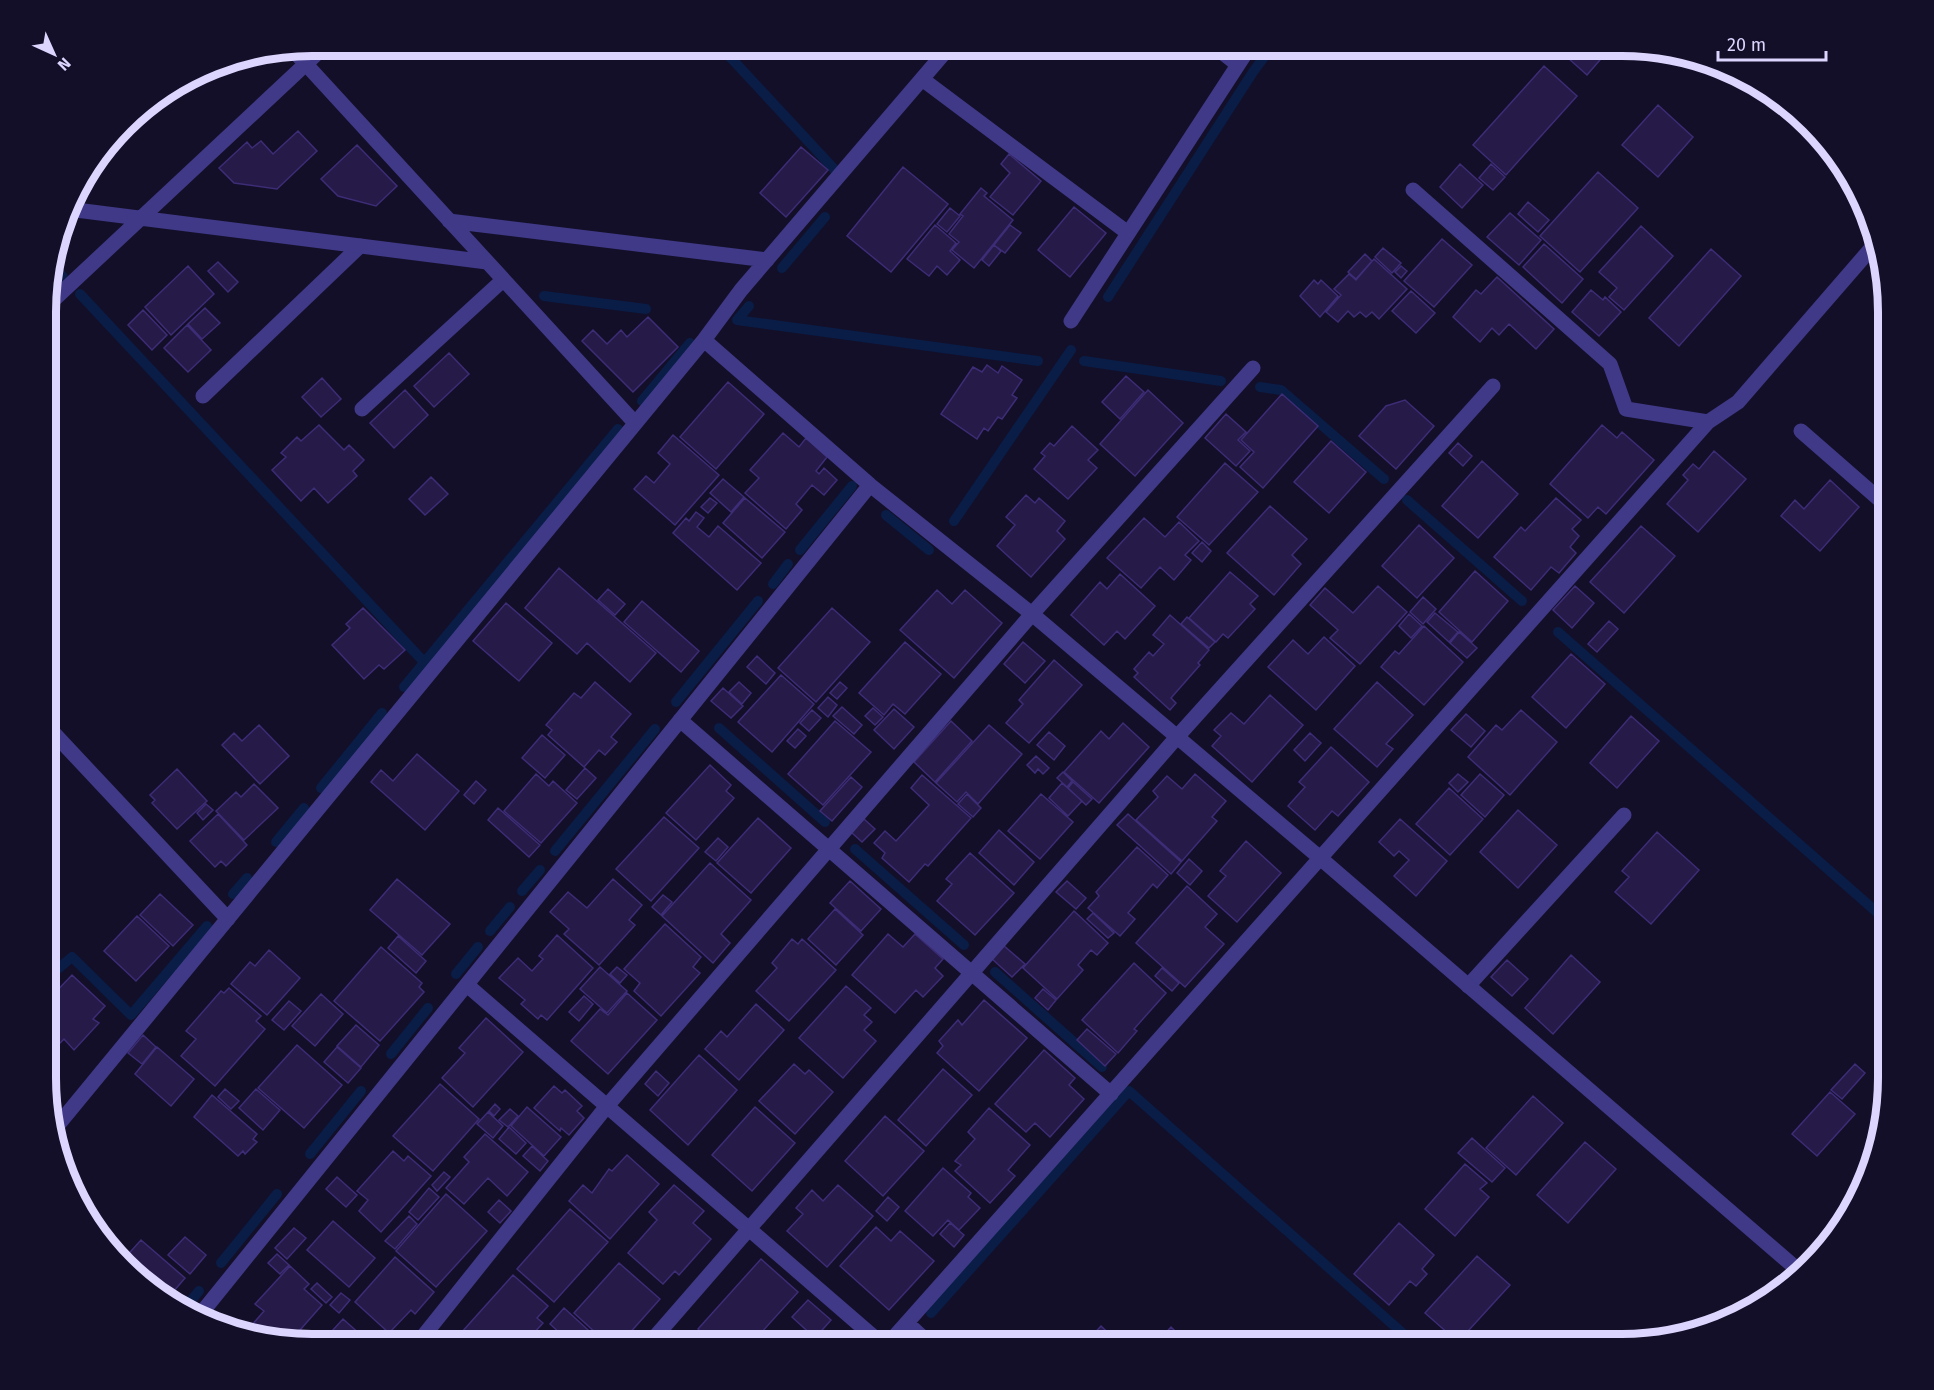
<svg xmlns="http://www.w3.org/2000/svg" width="1934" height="1390" font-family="'Fira Sans',sans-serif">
  <rect width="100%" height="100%" fill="#140f28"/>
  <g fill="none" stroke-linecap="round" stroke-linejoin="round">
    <path stroke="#091d47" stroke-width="10" d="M719,45L834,169
      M1765,88L1804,123
      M51,264L63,277
      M782,268L825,217
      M80,294L424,662
      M544,296L646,309
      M1108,297L1253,72L1273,45
      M749,306L737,320L1038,361
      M1084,361L1221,381
      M1260,387L1281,390L1384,479
      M642,401L690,343
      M1407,500L1522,601
      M886,515L929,550
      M954,521L1071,350
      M800,550L852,486
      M773,584L788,564
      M1558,632L1888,922
      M404,687L618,429
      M676,702L758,601
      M719,728L825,822
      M321,788L382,713
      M276,842L304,808
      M855,849L964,945
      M555,851L655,729
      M522,891L540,870
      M233,894L247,878
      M490,931L510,907
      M995,972L1102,1067
      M456,974L478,947
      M47,978L72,957L131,1015L207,926
      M391,1054L428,1008
      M310,1154L361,1091
      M221,1263L277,1194
      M184,1309L199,1291
      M931,1313L1129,1091L1416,1345"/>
  </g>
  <path fill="#261a49" stroke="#3d2c76" stroke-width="1.5" d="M1580,46H1598L1606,53L1587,75L1568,58Z
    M1544,66L1577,96L1506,175L1473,145Z
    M1658,105L1693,137L1658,177L1622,145Z
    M298,131L317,151L277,189L234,183L219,168L247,142L252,148L261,141L273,154Z
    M357,145L397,186L376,206L338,196L321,179Z
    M801,147L828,170L786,217L760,193Z
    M1009,154L1041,181L1013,215L990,197L1010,173L1001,164Z
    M1460,164L1483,185L1462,208L1440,187Z
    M1491,164L1505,177L1493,190L1479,178Z
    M903,167L948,204L891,272L847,236Z
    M1598,172L1638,208L1580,272L1540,236Z
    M981,188L987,193L984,196L1013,220L974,268L952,250L959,242L949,234L963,216L960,214Z
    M1528,202L1549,220L1538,232L1518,214Z
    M1074,207L1106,233L1070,277L1038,250Z
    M950,208L960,216L947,232L937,224Z
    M1510,213L1541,240L1519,265L1487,237Z
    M935,225L956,243L950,251L960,260L947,275L937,266L929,276L907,259Z
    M1010,225L1021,233L1005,253L994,245Z
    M1641,226L1673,256L1624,310L1609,297L1617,288L1599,272Z
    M1442,239L1472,265L1434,307L1404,281Z
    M1544,244L1583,279L1562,303L1523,267Z
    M994,245L1001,251L989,266L982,260Z
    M1383,248L1401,263L1392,273L1375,257Z
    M1711,249L1741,276L1679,346L1649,318Z
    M1365,254L1372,261L1356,279L1348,272Z
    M1374,259L1407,289L1379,319L1372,312L1366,317L1360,312L1354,317L1348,311L1338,322L1326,312L1341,295L1334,289L1349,274L1356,280Z
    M218,262L238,282L228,292L208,271Z
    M188,266L214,294L171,335L145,307Z
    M1401,266L1407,271L1401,278L1395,272Z
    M1497,277L1554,329L1536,349L1509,324L1499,335L1492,328L1480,342L1453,317L1476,290L1481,294Z
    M1314,280L1318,284L1321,280L1338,296L1320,317L1300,296Z
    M1591,290L1603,300L1605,297L1621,312L1599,336L1572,312Z
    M1411,291L1435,313L1416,333L1392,311Z
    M205,308L220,323L202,339L188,324Z
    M143,310L167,335L152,350L128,325Z
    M648,317L678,347L633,392L582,341L593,330L607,344L621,330L627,337Z
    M187,325L211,350L188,372L164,348Z
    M449,353L469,374L434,407L414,386Z
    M987,365L998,373L1002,366L1022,380L1012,395L1017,398L1002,419L998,417L988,431L984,428L977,439L941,414L973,367L982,372Z
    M1126,376L1144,392L1120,419L1102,402Z
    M322,378L341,399L321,417L302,397Z
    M728,382L764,414L716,469L680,437Z
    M405,390L428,415L394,448L370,423Z
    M1148,390L1183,423L1135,476L1100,444Z
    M1282,394L1318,426L1263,488L1240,467L1254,452L1241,440Z
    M1405,400L1434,426L1396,469L1359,436L1386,406Z
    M1226,414L1246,432L1238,440L1250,451L1236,466L1205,438Z
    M319,425L344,450L349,445L364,460L353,471L357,476L328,503L314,488L301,501L272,470L286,457L281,453L297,437L301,441Z
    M1602,425L1617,438L1622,432L1654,460L1606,514L1598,507L1588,518L1550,484Z
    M1072,426L1098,450L1088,460L1097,468L1068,499L1034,469L1045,456L1041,453L1050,443L1054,446Z
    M783,433L799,447L806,438L827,457L816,471L819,474L824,468L837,480L824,495L812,485L796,504L802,510L786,529L745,493L759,478L750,470Z
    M673,435L719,475L675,525L634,489L646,476L654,483L670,464L658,453Z
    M1331,441L1366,472L1329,513L1294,482Z
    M1458,443L1472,456L1463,466L1449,453Z
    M1714,451L1746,479L1698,532L1667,504L1688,480L1683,475L1693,464L1699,469Z
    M1482,461L1518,494L1478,538L1442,506Z
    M1225,463L1258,492L1209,545L1177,517Z
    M431,477L448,494L425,515L409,499Z
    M723,479L744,497L731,512L710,493Z
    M1830,480L1859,507L1820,551L1781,516L1795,500L1804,509Z
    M1026,495L1035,503L1039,498L1065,521L1057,531L1065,539L1031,577L997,546L1015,525L1006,517Z
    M710,498L717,503L708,513L701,507Z
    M745,498L785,532L762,558L723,523Z
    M1556,498L1581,520L1572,529L1579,536L1570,547L1576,553L1559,573L1551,567L1531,590L1494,557L1521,527L1525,531Z
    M1270,506L1307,539L1292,555L1301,564L1274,595L1227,553Z
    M696,512L704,518L697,527L709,537L718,526L761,563L737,590L673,533L686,518L689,521Z
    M1144,518L1165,537L1179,522L1199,541L1185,555L1191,560L1174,580L1160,567L1141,588L1107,558Z
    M1419,525L1454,558L1417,598L1382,566Z
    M1641,526L1675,556L1624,613L1590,582Z
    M1202,542L1211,551L1202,562L1192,553Z
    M559,568L656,653L630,682L587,643L577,654L525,608Z
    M1475,571L1508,601L1472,642L1439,612Z
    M1230,572L1258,596L1250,604L1255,609L1228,638L1223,634L1216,642L1189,618Z
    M1120,574L1155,606L1125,639L1117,631L1104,645L1071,615L1100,582L1107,589Z
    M1378,586L1407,612L1360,664L1330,638L1338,630L1310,605L1325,588L1353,613Z
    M1575,586L1594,603L1572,628L1553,610Z
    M608,589L625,604L615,615L598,600Z
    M937,590L952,604L965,590L1002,623L954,678L900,630Z
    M1423,597L1436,609L1423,624L1410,612Z
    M642,601L699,651L681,672L624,622Z
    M506,603L552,643L519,681L473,641Z
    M363,608L405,650L384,669L379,665L364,679L332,645L350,628L346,624Z
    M832,608L870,642L816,702L778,668Z
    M1435,613L1458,632L1449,642L1427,622Z
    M1409,614L1422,626L1411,638L1399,626Z
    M1170,615L1209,650L1198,663L1200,665L1171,698L1176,703L1170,710L1134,677L1138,673L1134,669L1149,652L1153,656L1164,644L1153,635Z
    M1187,617L1215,642L1209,648L1181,624Z
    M1609,621L1618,629L1597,652L1588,644Z
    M1424,626L1463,662L1424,705L1381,667L1395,651L1399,654Z
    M1459,632L1477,648L1467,658L1450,643Z
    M1324,637L1355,666L1316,710L1268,667L1293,640L1308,654Z
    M905,642L941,674L905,714L893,704L884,715L859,693Z
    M1023,642L1045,661L1025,683L1004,664Z
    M1571,654L1605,684L1566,728L1532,697Z
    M757,656L775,673L766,684L747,667Z
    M1054,660L1082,685L1029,743L1006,723L1023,704L1019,700Z
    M781,675L814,704L772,752L738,722Z
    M595,682L631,714L611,737L617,742L605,755L599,750L584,767L548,735L552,730L546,725L574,693L581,698Z
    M739,682L751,693L742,704L729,692Z
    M840,682L847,688L837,699L830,693Z
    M1377,682L1413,715L1386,744L1393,749L1377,767L1334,729Z
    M723,688L743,706L731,718L711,701Z
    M1270,695L1303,725L1252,782L1212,746L1221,736L1214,730L1231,713L1244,724Z
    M828,697L837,705L828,717L818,708Z
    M842,707L862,725L854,734L833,716Z
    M873,708L883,717L875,725L865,716Z
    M894,709L914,727L894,749L874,730Z
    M812,710L821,718L809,731L800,723Z
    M1521,710L1557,742L1510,795L1468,757L1496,725L1502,730Z
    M1466,714L1485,731L1471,747L1451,730Z
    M1631,716L1659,741L1617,788L1590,763Z
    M835,721L871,752L823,805L788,774Z
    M951,721L972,741L935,782L914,762Z
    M1123,723L1149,747L1099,803L1064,772L1101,731L1109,739Z
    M259,725L289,756L260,784L222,745L234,733L242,741Z
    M989,725L1022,754L978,804L966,792L957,802L936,783Z
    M798,729L806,736L795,748L787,741Z
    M1049,732L1065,746L1054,760L1037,745Z
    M1310,733L1321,743L1305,761L1294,750Z
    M542,735L565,755L545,778L522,758Z
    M1331,747L1369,782L1338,816L1332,811L1315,830L1288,806L1305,787L1299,782Z
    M417,754L459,791L425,830L371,782L381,770L393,781Z
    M1036,756L1049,768L1043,774L1038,769L1035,773L1027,765Z
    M710,765L731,785L726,791L734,798L696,840L666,813Z
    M585,768L596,778L577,799L566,790Z
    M177,769L207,801L177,829L152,803L155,800L150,795Z
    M1063,772L1072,781L1067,787L1057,778Z
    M536,774L549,786L553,781L577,803L541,843L504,811Z
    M1195,774L1226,801L1212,817L1217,821L1182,861L1136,820L1158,797L1153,791L1167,776L1182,789Z
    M1458,774L1468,782L1458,792L1449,783Z
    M1480,774L1504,795L1485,817L1461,795Z
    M922,775L971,818L928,866L925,864L909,882L882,858L885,853L874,843L885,831L896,841L929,805L911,788Z
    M851,777L862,787L832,821L820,811Z
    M476,781L486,790L474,804L464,795Z
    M1073,782L1092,799L1086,805L1068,788Z
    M1062,783L1082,801L1068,816L1049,798Z
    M254,784L278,808L244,840L216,811L236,792L241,797Z
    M1449,788L1483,819L1450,855L1416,824Z
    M967,794L981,808L973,817L958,804Z
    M1041,794L1073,822L1040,859L1008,831Z
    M206,804L213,810L203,820L197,813Z
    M498,808L540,845L529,857L488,820Z
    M1518,810L1557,845L1518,888L1480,852Z
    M218,814L247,845L226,866L221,861L215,867L190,841Z
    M1128,814L1181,862L1171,874L1117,825Z
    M664,817L699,848L651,901L616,869Z
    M758,818L791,848L751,893L717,863Z
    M864,819L875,829L862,842L851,832Z
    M1400,819L1447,861L1416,896L1394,876L1409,860L1399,851L1394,856L1379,842Z
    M999,830L1034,862L1014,885L979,853Z
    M1657,832L1699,870L1651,924L1615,892L1629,877L1622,871Z
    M718,838L728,847L716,861L705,852Z
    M1246,841L1281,873L1237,922L1208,896L1226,876L1220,871Z
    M1137,847L1168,875L1157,888L1153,884L1128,913L1135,919L1120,936L1088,908L1099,896L1096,892Z
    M970,853L1014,893L975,935L937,901L952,884L946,879Z
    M1189,859L1202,871L1190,885L1177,873Z
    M710,863L751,900L721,934L730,943L713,963L662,916Z
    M397,879L450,924L422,955L370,910Z
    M613,879L642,905L629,920L635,925L599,965L564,934L569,929L550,912L568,892L587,908Z
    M850,881L881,909L861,931L830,903Z
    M1067,881L1086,898L1076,909L1056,892Z
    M1187,886L1217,914L1205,927L1224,944L1185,987L1136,943Z
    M160,894L193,925L173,946L140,915Z
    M663,895L672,902L661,915L652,907Z
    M835,909L863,935L836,965L808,939Z
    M1074,911L1108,943L1097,955L1091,950L1078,965L1083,970L1057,999L1023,968Z
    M1093,913L1114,933L1108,938L1087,919Z
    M137,916L169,946L136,981L104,951Z
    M665,924L701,957L693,967L700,973L661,1016L634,991L640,983L624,969Z
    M888,934L903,947L915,934L943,959L935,968L943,976L923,997L916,990L895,1013L852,975Z
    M557,935L593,968L547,1020L541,1015L538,1019L521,1004L525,1000L499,978L518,958L532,971L543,959L539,956Z
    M398,936L426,961L416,973L388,948Z
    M792,939L798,944L802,939L836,970L789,1021L756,991L777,968L772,963Z
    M1003,945L1025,964L1012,977L991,958Z
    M381,947L422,983L419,987L424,992L380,1041L334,1001Z
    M269,950L300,978L267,1015L231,984L250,962L255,966Z
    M1571,955L1600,982L1553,1034L1525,1008Z
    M1507,960L1528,979L1512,996L1491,977Z
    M1134,963L1166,993L1134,1029L1137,1031L1118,1053L1082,1020Z
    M600,967L627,991L607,1013L580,989Z
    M617,967L627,975L620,983L610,974Z
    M1162,968L1179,983L1172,991L1155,976Z
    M72,975L105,1006L93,1019L99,1023L74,1050L64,1039L47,1056V1001Z
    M846,986L871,1008L864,1015L872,1022L864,1030L876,1041L843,1078L799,1038Z
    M229,988L261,1016L256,1021L265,1029L215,1086L181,1056L196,1039L186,1031L221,991L224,993Z
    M1043,989L1056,1000L1048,1010L1035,998Z
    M627,993L657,1020L608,1074L571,1041L600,1009L608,1015Z
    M321,994L343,1014L315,1046L292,1026Z
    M584,996L593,1004L579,1021L569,1012Z
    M984,1000L1027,1038L979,1091L937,1053L943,1046L939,1041L958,1020L962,1025Z
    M289,1001L301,1011L284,1030L272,1020Z
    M756,1004L784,1030L739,1080L705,1049L721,1031L727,1037Z
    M486,1018L523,1052L473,1107L442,1078L465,1053L459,1048Z
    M356,1025L379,1045L361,1067L337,1046Z
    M1087,1029L1116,1054L1105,1066L1077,1040Z
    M143,1035L156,1047L142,1064L128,1053Z
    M297,1045L342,1085L304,1128L258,1088Z
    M157,1047L194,1079L171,1106L135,1074Z
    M337,1047L361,1068L348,1083L324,1062Z
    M1044,1050L1075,1078L1069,1085L1084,1099L1050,1137L1035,1123L1026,1132L995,1104Z
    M699,1055L737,1090L688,1145L650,1110Z
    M794,1064L805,1074L809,1070L833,1092L795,1134L759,1101Z
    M1855,1064L1865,1073L1842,1099L1831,1090Z
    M943,1069L972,1095L926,1146L898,1120Z
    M656,1071L669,1083L658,1096L645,1084Z
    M440,1084L479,1119L433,1171L393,1136Z
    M554,1086L562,1093L565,1090L582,1106L577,1111L584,1118L569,1135L561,1128L560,1131L534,1108Z
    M225,1089L239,1101L231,1109L218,1097Z
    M256,1089L280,1110L263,1130L239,1108Z
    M1830,1092L1855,1114L1817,1156L1792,1134Z
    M212,1095L257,1134L253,1139L257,1142L245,1154L243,1151L238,1156L194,1117Z
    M1533,1096L1563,1123L1516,1175L1486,1148Z
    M495,1104L500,1109L494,1116L489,1111Z
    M527,1107L561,1137L544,1156L511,1126Z
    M755,1107L795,1143L752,1191L712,1155Z
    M989,1108L1030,1145L1008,1170L1015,1176L990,1203L955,1171L961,1165L955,1161L975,1139L968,1132Z
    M510,1109L518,1116L508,1127L499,1120Z
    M488,1112L503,1126L493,1138L477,1124Z
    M885,1116L924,1151L883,1196L845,1161Z
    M509,1127L526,1143L516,1154L499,1139Z
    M485,1134L528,1172L507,1196L488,1178L464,1204L446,1188L469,1162L464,1157Z
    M1472,1138L1505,1168L1492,1182L1458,1153Z
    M1585,1142L1616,1169L1568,1223L1537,1195Z
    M532,1146L548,1161L540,1171L523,1156Z
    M393,1151L404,1161L408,1156L431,1176L381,1232L359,1211L368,1200L357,1191Z
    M627,1155L659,1184L610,1239L569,1201L583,1185L592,1193L609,1169L612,1171Z
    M1465,1164L1487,1183L1480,1189L1489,1197L1455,1236L1425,1209Z
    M943,1168L971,1193L968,1197L980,1208L959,1230L948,1220L933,1236L905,1211Z
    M444,1172L450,1177L437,1191L432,1185Z
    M337,1177L357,1195L346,1207L326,1189Z
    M674,1185L704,1211L693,1223L711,1239L679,1275L675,1271L663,1284L628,1253L657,1220L649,1212Z
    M838,1185L873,1216L827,1267L787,1231L803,1214L796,1208L812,1190L823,1201Z
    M429,1188L439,1197L418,1220L409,1212Z
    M446,1194L487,1231L436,1287L396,1251Z
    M888,1197L899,1207L887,1221L876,1211Z
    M499,1200L511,1211L500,1223L488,1212Z
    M570,1209L608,1242L554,1302L517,1269Z
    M409,1216L417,1224L395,1249L385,1241Z
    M333,1221L375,1258L349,1287L307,1250Z
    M950,1223L964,1235L954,1247L940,1234Z
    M1399,1223L1434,1255L1422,1269L1427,1274L1416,1286L1410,1281L1389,1305L1354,1274Z
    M876,1227L891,1241L900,1231L934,1261L889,1310L840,1266Z
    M294,1228L306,1238L287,1259L275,1248Z
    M185,1237L206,1255L190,1274L168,1255Z
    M141,1240L185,1278L167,1299L149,1290L123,1260Z
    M277,1254L289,1265L280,1274L268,1263Z
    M1477,1256L1510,1285L1458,1342L1425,1313Z
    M395,1257L434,1292L415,1314L411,1310L389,1333L355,1302Z
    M761,1259L798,1292L750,1345H715L698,1329Z
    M619,1263L660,1299L619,1345H609L574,1313Z
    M290,1266L309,1284L304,1289L322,1305L293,1338L287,1333L279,1341L266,1339L251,1326L264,1311L255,1304Z
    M513,1275L548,1306L537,1318L543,1323L523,1345H475L461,1333Z
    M317,1283L332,1297L326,1303L311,1289Z
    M341,1293L350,1300L339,1313L330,1305Z
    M808,1300L831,1320L815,1338L792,1317Z
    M564,1308L598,1339L593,1345H573L550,1324Z
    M343,1319L371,1344H320Z
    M241,1326L253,1336L235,1333Z
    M1101,1326L1121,1345H1073L1081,1337L1087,1341Z
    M1171,1327L1189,1345H1154Z
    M448,1333L461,1345H438Z
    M822,1333L835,1345H812Z
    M557,1334L569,1345H539L545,1337L550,1342Z
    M697,1336L707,1345H689Z"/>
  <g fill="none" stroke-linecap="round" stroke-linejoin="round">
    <path stroke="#3f3988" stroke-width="15" d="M203,396L360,246
      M362,409L503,280
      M1468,986L1624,815"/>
    <path stroke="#3f3988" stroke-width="15" d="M1213,45L1237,64
      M292,49L635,423
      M922,79L1128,233
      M1413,190L1610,364L1626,409L1708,422
      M68,209L487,262
      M449,221L767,260
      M47,306L326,45
      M1071,321L1251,45
      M704,340L870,485L1032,614L1319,857L1798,1270
      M1801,431L1888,507
      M680,720L1111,1094
      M47,726L228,919
      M467,985L883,1345
      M53,1131L704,340L741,290L951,45
      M199,1316L870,485
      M907,1323L931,1345
      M417,1344L607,1106L1032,614L1253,368
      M648,1345L1177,737L1493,386
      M887,1345L1708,422L1738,402L1875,244"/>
  </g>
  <path d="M0 0H1934V1390H0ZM312 56H1622A256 256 0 0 1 1878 312V1078A256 256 0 0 1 1622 1334H312A256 256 0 0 1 56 1078V312A256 256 0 0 1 312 56Z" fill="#140f28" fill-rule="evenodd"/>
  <path fill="none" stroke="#dcd6ff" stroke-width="8" d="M312 56H1622A256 256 0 0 1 1878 312V1078A256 256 0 0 1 1622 1334H312A256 256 0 0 1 56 1078V312A256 256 0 0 1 312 56Z"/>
  <g transform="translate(54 54) rotate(135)" stroke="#140f28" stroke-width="4.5" paint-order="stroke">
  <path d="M0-4.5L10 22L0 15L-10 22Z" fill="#dcd6ff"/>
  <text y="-9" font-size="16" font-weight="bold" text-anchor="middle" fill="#dcd6ff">N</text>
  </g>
  <path d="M1718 51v9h108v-9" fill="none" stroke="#dcd6ff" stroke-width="3"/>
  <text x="1727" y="51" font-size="18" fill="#dcd6ff" stroke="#140f28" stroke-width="4.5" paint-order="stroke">20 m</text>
</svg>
